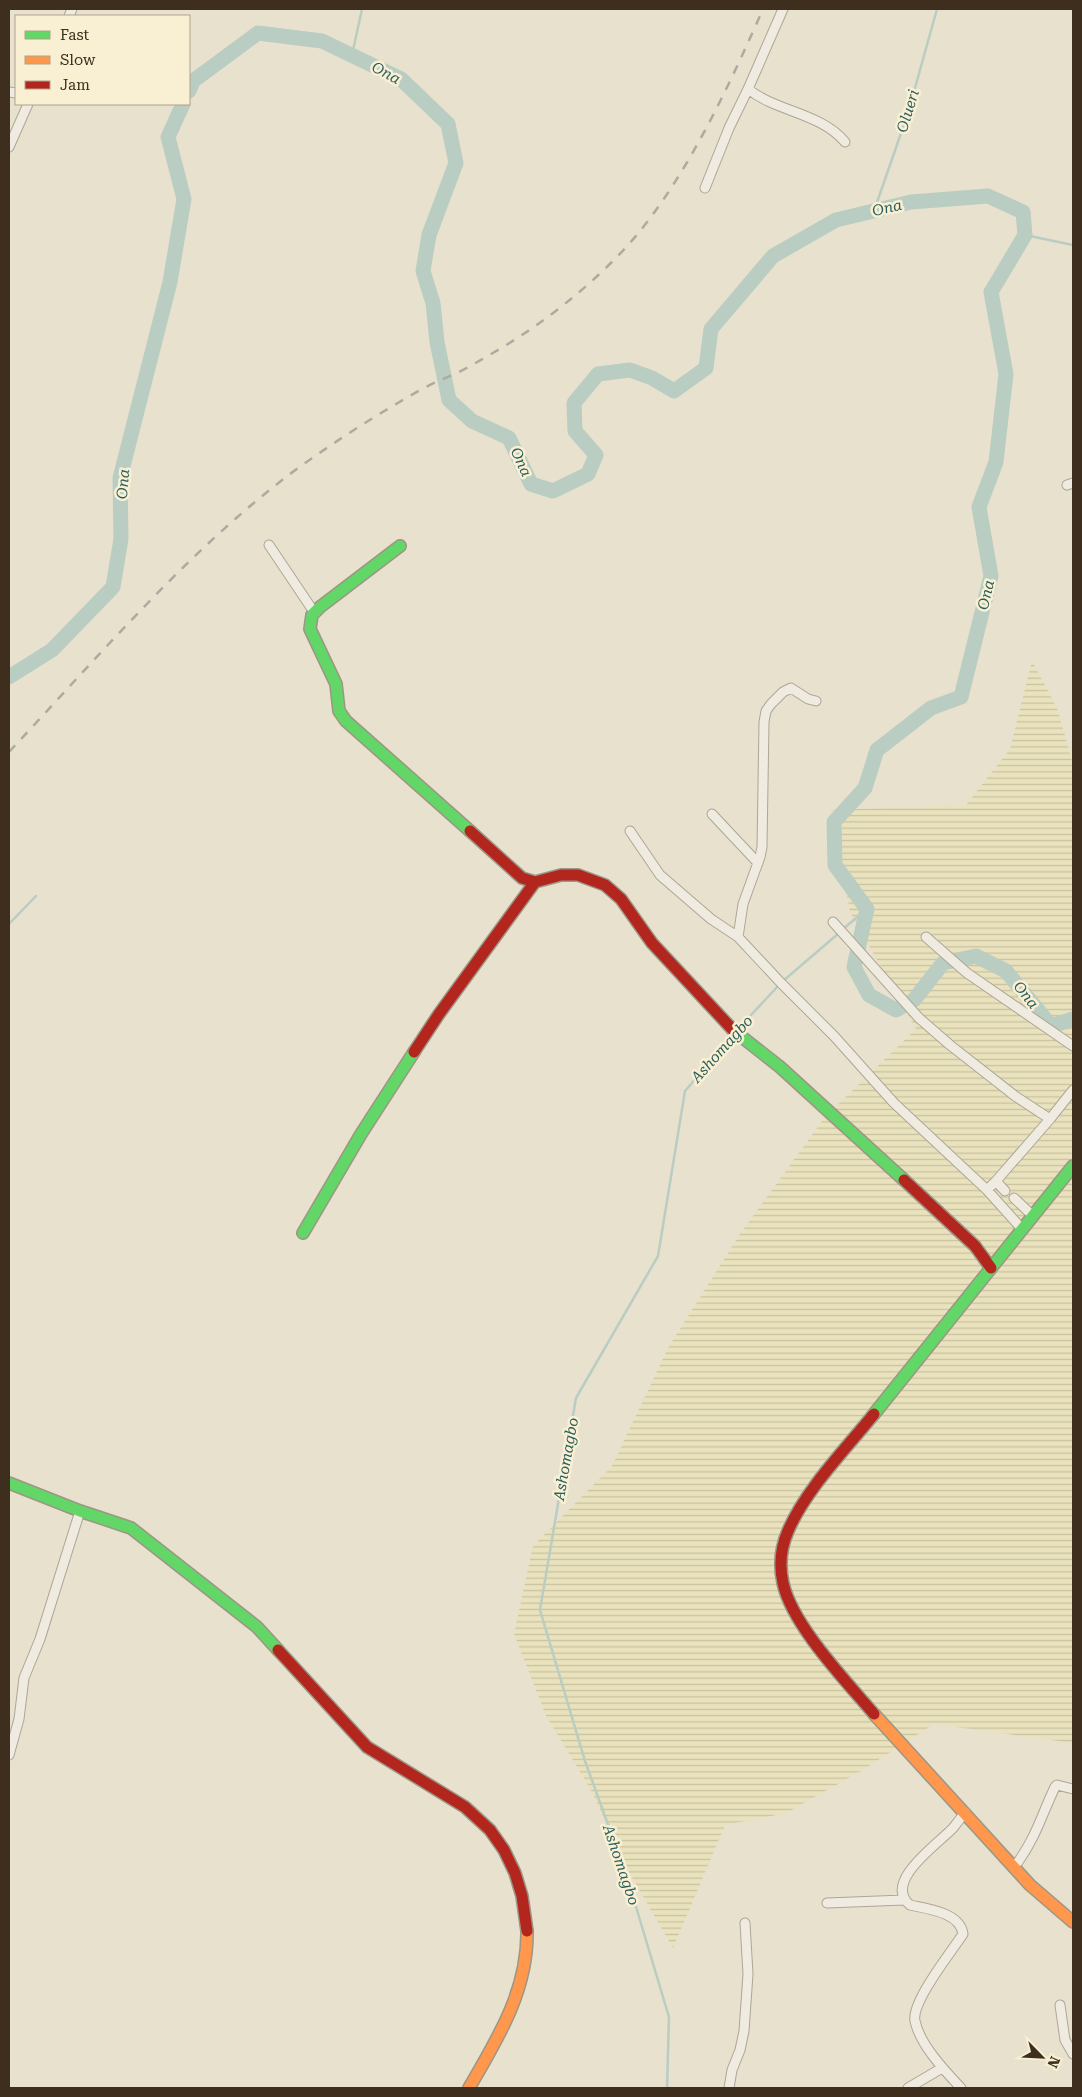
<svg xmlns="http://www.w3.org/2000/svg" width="1082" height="2097" font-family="'Roboto Serif',serif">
  <defs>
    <pattern id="farmland-rules" width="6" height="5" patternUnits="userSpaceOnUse" patternTransform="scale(1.25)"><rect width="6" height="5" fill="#e9e2bd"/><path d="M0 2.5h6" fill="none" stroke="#c9c2a2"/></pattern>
  </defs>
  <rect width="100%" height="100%" fill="#e8e1ce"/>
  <path fill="url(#farmland-rules)" d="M1032,661L1057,708L1073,764V1743L934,1724L861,1771L786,1813L725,1825L673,1948L627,1869L590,1788L546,1716L514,1634L533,1546L612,1466L668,1348L740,1234L825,1117L916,1029L850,912L831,810L966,805L1010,749Z"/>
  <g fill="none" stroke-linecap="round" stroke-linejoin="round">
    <path stroke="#b9cdc2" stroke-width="2.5" d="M352,55L362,9
      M874,211L908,113L937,9
      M1025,235L1073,245
      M9,924L36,896
      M843,929L867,909
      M783,981L839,933
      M738,1029L779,985
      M667,2088L669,2017L628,1880L585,1761L540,1610L576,1398L658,1256L685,1091L733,1035"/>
    <path stroke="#b9cdc2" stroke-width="15" d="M189,91L193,81L258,33L322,41L401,79L448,124L456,163L429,235L423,271L433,303L437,342L449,400L472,421L509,438L531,484L553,491L588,474L596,455L575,431L574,403L598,374L630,370L652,378L674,391L706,368L711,329L773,256L836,220L911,202L988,196L1023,212L1025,235L991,292L1006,374L996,462L979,507L991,576L961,697L931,708L877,750L865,788L834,822L835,865L867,909L854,967L869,995L896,1010L914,1000L943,963L976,956L1006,971L1051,1026L1073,1019
      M9,677L52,650L113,587L121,539L120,478L170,282L184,199L168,137L183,104"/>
    <g stroke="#ada697" stroke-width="11">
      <path id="street" d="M69,16L72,9
        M748,89C777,112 821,113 845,142
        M9,92L16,93
        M9,147L28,104
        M705,188L729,128L748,89L783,9
        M1067,485L1073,483
        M269,545L314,612
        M712,814L758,863
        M630,831L660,875L711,919L738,937L781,983L834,1036L894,1103L987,1190L996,1181L1005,1191
        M833,922L919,1018L950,1045L1015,1096L1050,1119
        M738,937L743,904L760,857L762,847L764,722L766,711L771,704L783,692L791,688L808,699L816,701
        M926,937L967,973L1073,1046
        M996,1181L1050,1119L1073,1090
        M987,1190L1022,1229
        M1014,1198L1033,1216
        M9,1755L19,1719L24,1678L40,1639L80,1511
        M1011,1864L1018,1862C1036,1837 1042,1814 1055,1787L1057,1785L1073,1789
        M827,1903L904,1900
        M1060,2005L1065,2040L1073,2054
        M729,2088L732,2070L740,2050L744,2031L748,1974L745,1923
        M908,2088L942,2068
        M961,2088C945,2071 920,2045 915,2021C911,2002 952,1951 963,1934C960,1912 927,1909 910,1905C882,1882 938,1844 953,1828C957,1823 961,1818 965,1812"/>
    </g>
    <g stroke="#9d9586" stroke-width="14">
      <path id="fast" d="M400,546L320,607L312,615L310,629L336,684L339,711L346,721L470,831
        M733,1030L780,1067L904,1180
        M303,1233L361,1134L414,1052
        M874,1414L1073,1166
        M9,1483L80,1511L131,1528L257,1627L278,1650"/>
    </g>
    <g stroke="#9d9586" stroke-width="14">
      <path id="slow" d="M874,1714L1030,1885L1073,1922
        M469,2088C498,2038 528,1990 527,1931"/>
    </g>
    <g stroke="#9d9586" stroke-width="14">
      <path id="jam" d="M470,831L522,878L535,882L561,875H578L605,885L621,899L652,943L733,1030
        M414,1052L439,1014L535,882
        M904,1180L975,1246L991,1268
        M874,1414C845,1450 806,1489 788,1531C781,1547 779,1565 783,1583C792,1625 846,1681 874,1714
        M278,1650L367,1747L465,1807L490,1830L504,1850L515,1873L522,1896L527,1931"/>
    </g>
    <use href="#street" stroke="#efebe0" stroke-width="9"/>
    <use href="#fast" stroke="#63d668" stroke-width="11"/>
    <use href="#slow" stroke="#ff974d" stroke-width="11"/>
    <use href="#jam" stroke="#b3261e" stroke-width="11"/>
    <path stroke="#afaaa0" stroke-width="2.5" stroke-dasharray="9 9" stroke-linecap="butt" d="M9,752C98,657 186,553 290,474C332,443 376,415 422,389C435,382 448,377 461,371C485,358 509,344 531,329C567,304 600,276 629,244C685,181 729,86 763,9"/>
  </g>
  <g text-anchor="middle" stroke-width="5" stroke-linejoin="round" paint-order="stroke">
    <g font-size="15" font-style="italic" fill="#2b5e5e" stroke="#f9f0d3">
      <text transform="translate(386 73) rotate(28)" y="5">Ona</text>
      <text transform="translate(908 111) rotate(-73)" y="5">Olueri</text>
      <text transform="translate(887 208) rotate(-13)" y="5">Ona</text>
      <text transform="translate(521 462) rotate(65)" y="5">Ona</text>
      <text transform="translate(123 484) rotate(-85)" y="5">Ona</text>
      <text transform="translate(986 595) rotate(-77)" y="5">Ona</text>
      <text transform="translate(1026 995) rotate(51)" y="5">Ona</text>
      <text transform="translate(722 1049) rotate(-48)" y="5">Ashomagbo</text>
      <text transform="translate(566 1459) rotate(-80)" y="5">Ashomagbo</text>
      <text transform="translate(621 1865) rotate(71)" y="5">Ashomagbo</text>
    </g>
  </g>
  <rect width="1082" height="2097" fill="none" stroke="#3d2e1d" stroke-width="20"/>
  <rect x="15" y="15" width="175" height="90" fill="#f9f0d3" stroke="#aea28a"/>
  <rect x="25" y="31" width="25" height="8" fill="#63d668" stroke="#aea28a"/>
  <text x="60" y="40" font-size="15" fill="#3d2e1d">Fast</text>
  <rect x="25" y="56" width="25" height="8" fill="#ff974d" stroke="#aea28a"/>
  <text x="60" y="65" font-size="15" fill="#3d2e1d">Slow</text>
  <rect x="25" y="81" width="25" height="8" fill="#b3261e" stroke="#aea28a"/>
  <text x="60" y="90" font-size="15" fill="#3d2e1d">Jam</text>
  <g transform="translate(1042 2057) rotate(114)" stroke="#f9f0d3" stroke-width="4" paint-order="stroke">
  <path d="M0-4L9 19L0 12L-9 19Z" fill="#3d2e1d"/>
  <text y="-8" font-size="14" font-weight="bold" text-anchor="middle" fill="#3d2e1d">N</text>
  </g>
</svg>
